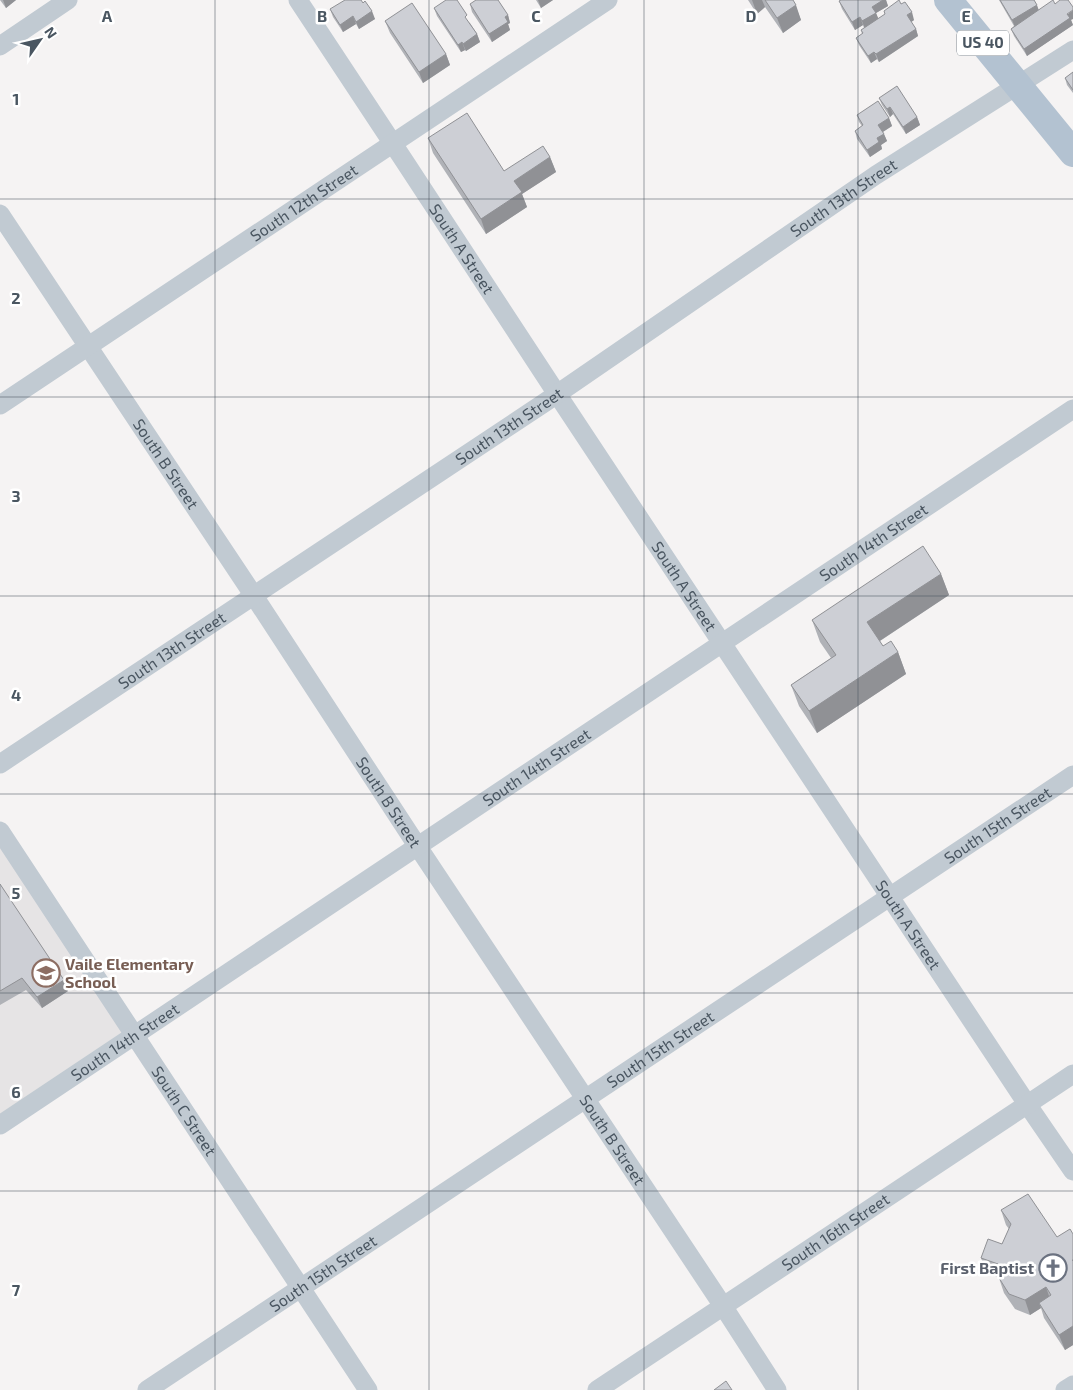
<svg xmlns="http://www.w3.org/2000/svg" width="1073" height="1390" font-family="'Exo 2',sans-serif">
  <rect width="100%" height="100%" fill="#f5f3f3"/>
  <path fill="#e6e4e5" d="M0,831L134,1036L0,1125Z"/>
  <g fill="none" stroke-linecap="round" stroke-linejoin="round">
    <g stroke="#c1cad2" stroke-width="19">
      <path id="s1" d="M298,0L405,162L557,394L1027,1104L1073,1171"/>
      <path d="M0,46L68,0"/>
      <path id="s2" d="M0,214L254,596L418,847L723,1306L777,1390"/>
      <path id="s3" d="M0,405L608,0"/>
      <path id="s4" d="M0,764L544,403L876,175L1073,50"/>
      <path id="s5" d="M0,831L368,1390"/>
      <path id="s6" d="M0,1125L1073,409"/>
      <path id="s7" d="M147,1390L1073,775"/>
      <path id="s8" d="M597,1390L1073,1074"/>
      <path d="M1065,1390L1073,1385"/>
    </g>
    <path stroke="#b3c2d1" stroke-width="28" d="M948,0L1073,153"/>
  </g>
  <path fill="#b0b2b7" d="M0,0H16L6,8Z
    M536,0H553L541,8Z
    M748,0H793L801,20L783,33L765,7L757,14Z
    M841,0H886L888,6L876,13L878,19L885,14L884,11L914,20L911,22L916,29L918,36L879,62L877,59L871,63L859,45L856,38L862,34L861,30L864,28L863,25L855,30L842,9L839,1Z
    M999,0H1034L1039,10L1055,4L1071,20L1073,25L1027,56L1014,36L1011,29L1014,26Z
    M363,3L375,19L359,29L356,24L343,32L333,17L330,9Z
    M470,4L508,15L510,23L508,24L510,30L492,42L472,12Z
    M434,8L470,23L477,34L480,42L466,51L465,50L461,52L437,16Z
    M385,21L446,54L450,65L423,83L390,33Z
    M1073,72V93L1067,85L1065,78Z
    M879,98L917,117L920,125L906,134L893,114L890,117L882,105Z
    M857,115L889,118L892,126L883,132L887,141L881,145L882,149L870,157L857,139L855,131L862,126L859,122Z
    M428,138L504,171L550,157L556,172L522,194L527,207L486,234L433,153Z
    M941,574L949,595L880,641L883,646L898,652L906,674L817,733L799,706L791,685L831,658L820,642L812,620Z
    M0,884L68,991L42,1008L26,990L0,1005Z
    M1001,1210L1057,1237L1073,1234V1345L1065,1350L1044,1318L1041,1308L1030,1315L1015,1309L1004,1293L999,1278H1000L987,1273L981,1258L1002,1244L1009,1229L1006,1225Z"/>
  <path fill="#909195" d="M3,0H16L6,8Z
    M538,0H553L541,8Z
    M752,0H762L765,7L757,14Z
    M883,0H886L888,6L876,13L879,20L865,29L862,21L872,7Z
    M796,5L801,20L783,33L777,18Z
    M1037,5L1039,12L1015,27L1012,20Z
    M1073,10V19L1071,20L1073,25L1027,56L1024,49Z
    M372,11L375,19L359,29L356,22Z
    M912,12L914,20L910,23L907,15Z
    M508,15L510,23L508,24L510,30L492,42L489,34L505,17Z
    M353,16L356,24L343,32L340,25Z
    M860,17L863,25L855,30L852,22Z
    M916,29L918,36L879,62L876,54Z
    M477,34L480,42L466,51L463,44Z
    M462,42L465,50L461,52L458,45Z
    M874,52L877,59L871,63L868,56Z
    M446,54L450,65L423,83L419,72Z
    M890,107L893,114L890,117L887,109Z
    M917,117L920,125L906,134L903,127Z
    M889,118L892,126L881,133L878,125Z
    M884,134L887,141L881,145L882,149L870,157L867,150L877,138Z
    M550,157L556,172L522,194L527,207L486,234L481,219L514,181Z
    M941,574L949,595L875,644L867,622Z
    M898,652L906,674L817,733L809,711Z
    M64,980L68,991L42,1008L37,997Z
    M1046,1287L1051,1302L1039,1303L1041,1308L1030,1315L1025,1300Z
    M1073,1326V1345L1065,1350L1059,1335Z"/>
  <path fill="#cdcfd5" stroke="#909195" d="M345,0H361L363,3L365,1L372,11L356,22L353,16L340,25L330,9Z
    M446,0H457L467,15L465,17L477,34L463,44L462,42L458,45L434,8Z
    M476,0H498L508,15L505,17L508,22L489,34L470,4Z
    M765,0H793L796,5L777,18Z
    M841,0H883L872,7L876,13L862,21L860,17L852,22L839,1Z
    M899,0L901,4L905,2L912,12L907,15L916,29L876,54L874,52L868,56L856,38L863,33L861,30L885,14L884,11Z
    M1000,0H1034L1037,5L1012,20Z
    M1053,0L1055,4L1060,0H1068L1073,7V10L1067,14L1070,18L1024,49L1011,29Z
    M412,3L446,54L419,72L385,21Z
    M1073,72V90L1065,78Z
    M897,86L917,117L903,127L890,107L887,109L879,98Z
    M878,101L889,118L878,125L884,134L877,138L879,142L867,150L855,131L863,125L857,115Z
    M467,113L504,171L543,146L550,157L514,181L522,192L481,219L428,138Z
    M923,546L941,574L867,622L883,646L891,641L898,652L809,711L791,685L836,655L812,620Z
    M0,884L64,980L37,997L22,978L0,991Z
    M1028,1194L1057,1237L1070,1229L1073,1234V1260H1072L1073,1261V1326L1059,1335L1039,1303L1051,1295L1046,1287L1025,1300L1009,1294L999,1278L1005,1274L998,1264L981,1258L988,1239L1002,1244L1011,1224L1001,1210Z
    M726,1381L732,1390H714Z"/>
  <path fill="none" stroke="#4a5661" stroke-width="1" stroke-opacity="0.55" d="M215,0V1390M429,0V1390M644,0V1390M858,0V1390M0,199H1073M0,397H1073M0,596H1073M0,794H1073M0,993H1073M0,1191H1073"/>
  <defs>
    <g id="school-ring" transform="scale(1.4375)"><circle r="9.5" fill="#fff" stroke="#8d6e63" stroke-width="1.5"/><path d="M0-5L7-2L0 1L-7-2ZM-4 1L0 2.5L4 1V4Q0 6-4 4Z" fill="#8d6e63"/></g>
    <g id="church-ring" transform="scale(1.4375)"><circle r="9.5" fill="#fff" stroke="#6b7280" stroke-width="1.5"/><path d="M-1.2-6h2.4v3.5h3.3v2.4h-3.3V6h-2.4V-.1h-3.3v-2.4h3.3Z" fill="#6b7280"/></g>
  </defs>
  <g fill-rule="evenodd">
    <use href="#school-ring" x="46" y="973"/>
    <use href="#church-ring" x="1053" y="1268"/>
  </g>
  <g text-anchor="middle" stroke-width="5" stroke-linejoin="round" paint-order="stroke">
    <rect fill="#fff" stroke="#808990" stroke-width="1" x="957" y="30.5" width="52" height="25" rx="4"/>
    <g font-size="15" font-weight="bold" fill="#4a5661">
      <text x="983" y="48">US 40</text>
    </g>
    <g font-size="16" fill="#4a5661" stroke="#fff">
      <text dy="6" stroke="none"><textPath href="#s4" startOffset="1016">South 13th Street</textPath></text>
      <text dy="6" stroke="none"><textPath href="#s3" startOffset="365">South 12th Street</textPath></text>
      <text dy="6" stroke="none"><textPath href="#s1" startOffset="298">South A Street</textPath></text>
      <text dy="6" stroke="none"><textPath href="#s4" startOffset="611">South 13th Street</textPath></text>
      <text dy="6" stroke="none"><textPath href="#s2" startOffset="300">South B Street</textPath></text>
      <text dy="6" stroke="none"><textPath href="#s6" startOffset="1050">South 14th Street</textPath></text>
      <text dy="6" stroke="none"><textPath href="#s1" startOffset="702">South A Street</textPath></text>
      <text dy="6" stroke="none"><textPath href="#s4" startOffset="206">South 13th Street</textPath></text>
      <text dy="6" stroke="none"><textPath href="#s6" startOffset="645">South 14th Street</textPath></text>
      <text dy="6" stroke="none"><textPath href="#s2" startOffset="705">South B Street</textPath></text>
      <text dy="6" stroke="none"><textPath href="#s7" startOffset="1021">South 15th Street</textPath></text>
      <text dy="6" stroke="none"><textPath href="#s1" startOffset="1108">South A Street</textPath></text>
      <text dy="6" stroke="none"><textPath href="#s6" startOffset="150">South 14th Street</textPath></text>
      <text dy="6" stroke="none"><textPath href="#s7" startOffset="616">South 15th Street</textPath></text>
      <text dy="6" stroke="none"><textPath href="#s5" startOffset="335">South C Street</textPath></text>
      <text dy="6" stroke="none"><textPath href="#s2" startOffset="1110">South B Street</textPath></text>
      <text dy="6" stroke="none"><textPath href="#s8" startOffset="286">South 16th Street</textPath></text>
      <text dy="6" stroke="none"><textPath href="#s7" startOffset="211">South 15th Street</textPath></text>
    </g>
    <g font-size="16" font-weight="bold" fill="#785e54" stroke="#fff" text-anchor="start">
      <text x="65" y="970">Vaile Elementary<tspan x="65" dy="18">School</tspan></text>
    </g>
    <g font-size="16" font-weight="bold" fill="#5b616d" stroke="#fff" text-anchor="end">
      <text x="1034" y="1274">First Baptist</text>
    </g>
  </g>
  <g font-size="16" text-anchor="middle" font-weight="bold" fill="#4a5661" stroke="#fff" stroke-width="5" stroke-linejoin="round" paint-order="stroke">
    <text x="107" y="22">A</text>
    <text x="322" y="22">B</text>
    <text x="536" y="22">C</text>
    <text x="751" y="22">D</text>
    <text x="966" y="22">E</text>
    <text x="16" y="105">1</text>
    <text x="16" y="304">2</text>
    <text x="16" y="502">3</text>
    <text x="16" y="701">4</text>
    <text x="16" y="899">5</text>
    <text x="16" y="1098">6</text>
    <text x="16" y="1296">7</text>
  </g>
  <g transform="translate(40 40) rotate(56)" stroke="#ffffff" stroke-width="4" paint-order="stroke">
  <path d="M0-4L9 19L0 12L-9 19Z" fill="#4a5661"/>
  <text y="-8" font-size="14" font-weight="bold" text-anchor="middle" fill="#4a5661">N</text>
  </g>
</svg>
